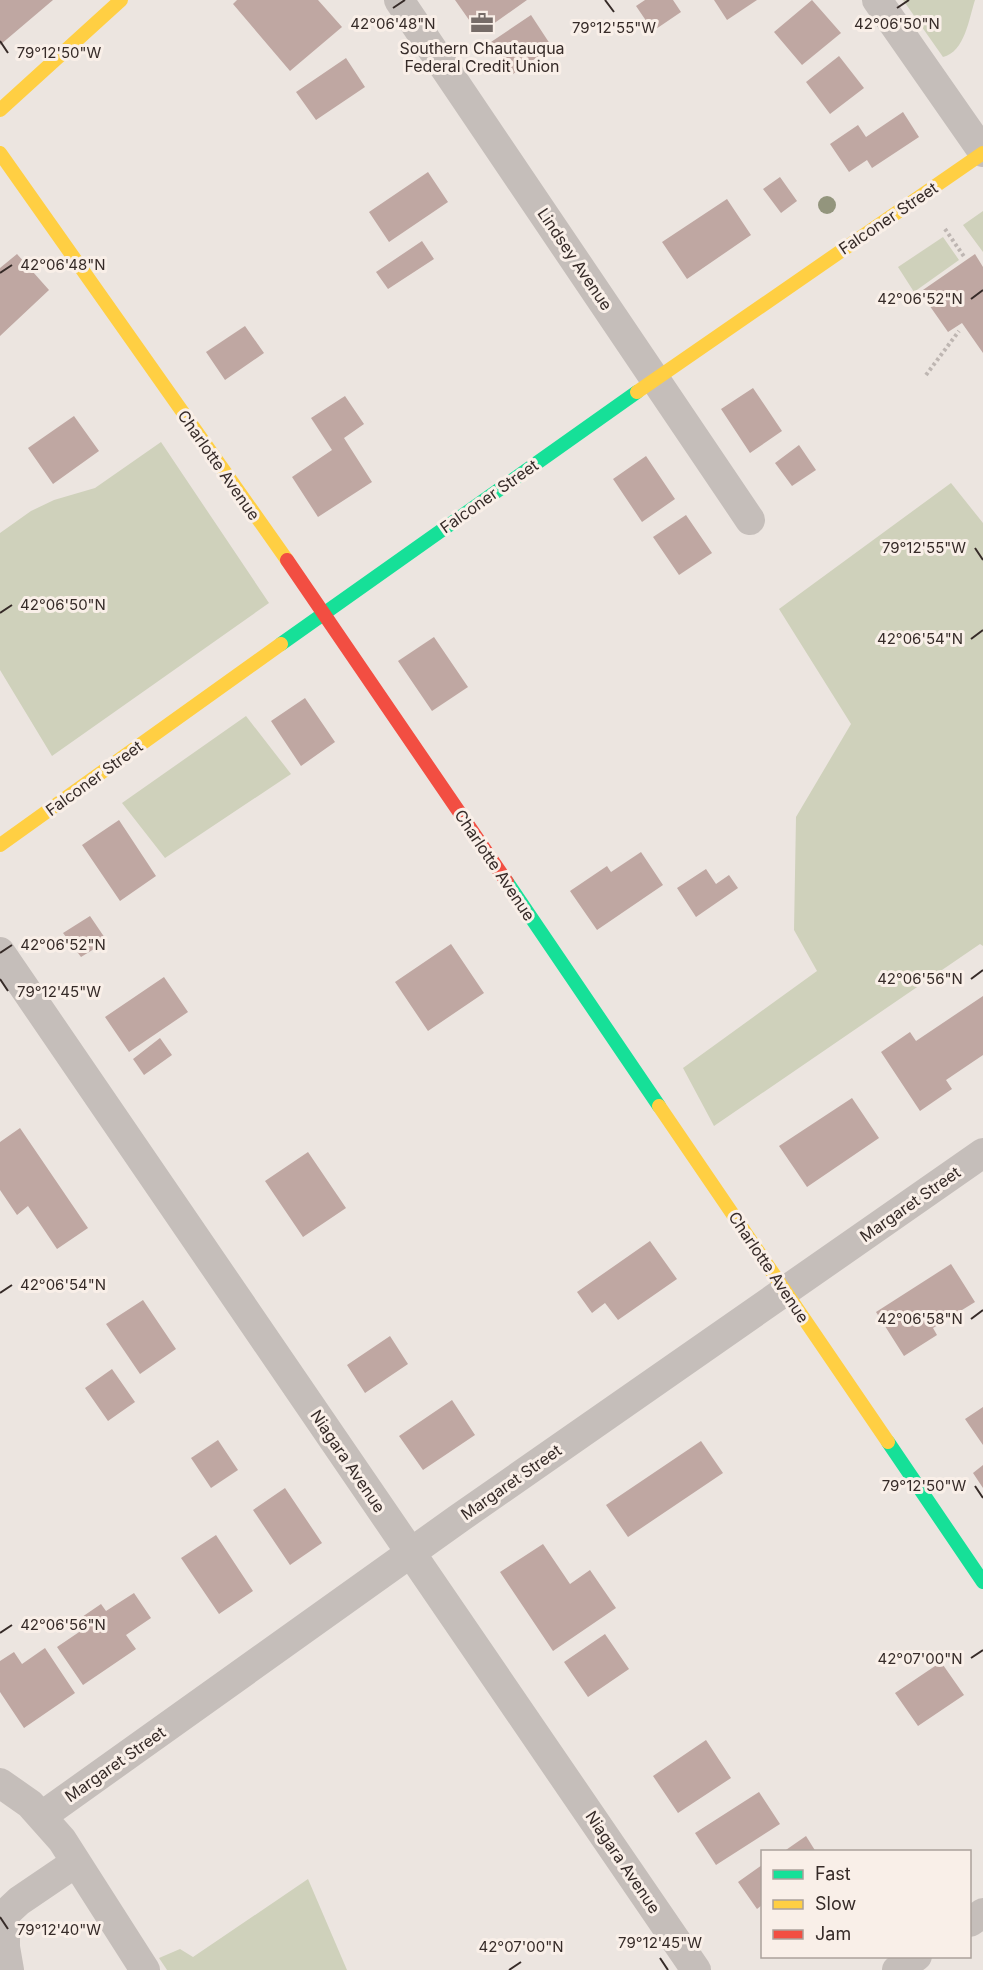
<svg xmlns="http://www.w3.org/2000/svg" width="983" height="1970" font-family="Inter,sans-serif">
  <rect width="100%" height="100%" fill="#ece5e0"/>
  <path fill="#cfd1bb" d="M903,0H975C969,18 965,52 943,57Z
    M983,211V252L963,225Z
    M943,237L959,260L914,292L898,267Z
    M161,442L269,603L52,756L0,670V533L31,511L54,500L95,488Z
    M951,483L983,523V946L980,944L714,1126L683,1068L817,971L794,930L796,817L851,724L779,609Z
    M246,716L291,774L165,858L122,803Z
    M308,1879L347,1970H167L159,1958L180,1949L193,1957Z"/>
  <path fill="#bfa7a2" d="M0,0H53L0,45Z
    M237,0H318L342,27L290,71L233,4Z
    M455,0H527L479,34Z
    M645,0H673L681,12L653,31L636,6Z
    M714,0H757L727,20Z
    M812,0L841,33L802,65L774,32Z
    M531,15L552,47L513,74L491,42Z
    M839,56L864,88L830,114L806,82Z
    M346,58L365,87L316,120L296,92Z
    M903,112L919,137L872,168L867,160L849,172L830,144L858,125L866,137Z
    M428,172L448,202L389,242L369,212Z
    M780,177L797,201L781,213L763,189Z
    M727,199L751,235L687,279L662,242Z
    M422,241L434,259L388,289L376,272Z
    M17,254L49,290L0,336V268Z
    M975,254L983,267V353L962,323L948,332L920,292Z
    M245,326L264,353L225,380L206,352Z
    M753,388L782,431L750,453L721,409Z
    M345,396L364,424L344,438L372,482L318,517L292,477L332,450L311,418Z
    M74,416L99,451L53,484L28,448Z
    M799,445L816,470L792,486L775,463Z
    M646,456L675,499L642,522L613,479Z
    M686,515L712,553L679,575L653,537Z
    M434,637L468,687L432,711L398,661Z
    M305,698L335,742L301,766L271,721Z
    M119,820L156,876L120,901L82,845Z
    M641,852L663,885L597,930L570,891L607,866L611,872Z
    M706,869L716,884L729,875L738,888L696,917L677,888Z
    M90,916L107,941L81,957L63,933Z
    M451,944L484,993L428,1031L395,982Z
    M164,977L188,1012L129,1052L105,1017Z
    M983,996V1055L946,1080L952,1089L920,1111L881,1052L910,1032L916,1041Z
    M160,1038L172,1055L144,1075L133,1059Z
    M852,1098L879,1138L807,1187L779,1146Z
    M20,1128L88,1228L57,1249L28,1206L17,1215L0,1190V1142Z
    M308,1152L346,1208L303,1237L265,1181Z
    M650,1241L677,1279L618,1320L605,1303L592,1313L577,1292Z
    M951,1264L975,1302L933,1328L937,1335L904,1356L876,1312Z
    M143,1300L176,1349L140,1374L106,1324Z
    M390,1336L408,1364L365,1393L347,1365Z
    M112,1369L135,1402L108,1421L85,1388Z
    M452,1400L475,1435L423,1470L399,1436Z
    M983,1407V1445L965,1419Z
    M218,1440L238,1470L211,1488L191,1458Z
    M701,1441L723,1473L628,1537L606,1505Z
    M983,1465V1488L973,1473Z
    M285,1488L322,1543L290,1565L253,1510Z
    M216,1535L253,1591L219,1614L181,1558Z
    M543,1544L570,1584L590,1570L616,1608L553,1651L500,1572Z
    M134,1593L151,1618L126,1635L136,1649L83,1685L57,1647L88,1626L82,1617L101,1604L106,1611Z
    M605,1634L629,1669L588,1697L564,1662Z
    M45,1648L75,1693L24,1728L0,1692V1661L14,1652L22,1664Z
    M941,1662L964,1695L918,1726L895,1693Z
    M706,1740L731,1778L678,1813L653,1776Z
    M759,1792L780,1824L716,1865L695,1833Z
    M806,1836L816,1852H783Z
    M762,1865V1905L757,1909L738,1882Z"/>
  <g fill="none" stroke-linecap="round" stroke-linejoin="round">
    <path stroke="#beb6b2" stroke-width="4" stroke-dasharray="3 3" stroke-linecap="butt" d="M945,229L965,258
      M926,375L959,331"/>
    <path stroke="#c5beba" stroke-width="30" d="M399,0L750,520
      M877,0L983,152
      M0,952L696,1970
      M0,1783L30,1804L62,1840L145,1970
      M42,1816L458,1519L983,1153
      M970,1922L983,1913
      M9,1970L5,1947V1914L19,1901L75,1863
      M897,1970L917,1956"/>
    <path stroke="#16e098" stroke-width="14" d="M281,644L637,392
      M507,882L659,1106
      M888,1442L983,1582"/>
    <path stroke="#ffcf43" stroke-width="14" d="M0,110L121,0
      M0,153L287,560
      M637,392L983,153
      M0,845L281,644
      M659,1106L888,1442"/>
    <path stroke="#f24e42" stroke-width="14" d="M287,560L507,882"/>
  </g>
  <circle fill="#93957d" cx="827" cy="205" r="9"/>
  <path fill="none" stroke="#362b28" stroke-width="2" d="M605,0L614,12M393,8L405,0M897,8L909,0M0,41L8,53M0,273L12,265M971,299L983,290M975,548L983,560M0,613L12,605M971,639L983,630M0,953L12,945M0,979L8,991M971,979L983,970M0,1293L12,1285M971,1319L983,1310M975,1486L983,1498M0,1633L12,1625M971,1658L983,1650M0,1917L8,1929M660,1958L668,1970M509,1970L521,1962"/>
  <defs>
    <g id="office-bare" transform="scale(1.8)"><path d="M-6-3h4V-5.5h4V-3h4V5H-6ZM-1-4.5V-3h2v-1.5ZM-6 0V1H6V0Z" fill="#766c68" stroke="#f9efe8" stroke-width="2.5" paint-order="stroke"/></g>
  </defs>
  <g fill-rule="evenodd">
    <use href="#office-bare" x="482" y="23"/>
  </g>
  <g text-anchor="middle" stroke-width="6" stroke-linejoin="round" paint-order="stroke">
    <g font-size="16" fill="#362b28" stroke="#f9efe8">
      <text x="482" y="54">Southern Chautauqua<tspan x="482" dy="18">Federal Credit Union</tspan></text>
    </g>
    <g font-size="16" fill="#362b28" stroke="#f9efe8">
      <text transform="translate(888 218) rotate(-34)" y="6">Falconer Street</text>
      <text transform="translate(575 259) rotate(56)" y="6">Lindsey Avenue</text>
      <text transform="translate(219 465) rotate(55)" y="6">Charlotte Avenue</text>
      <text transform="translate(489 496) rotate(-35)" y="6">Falconer Street</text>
      <text transform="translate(94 778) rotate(-36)" y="6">Falconer Street</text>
      <text transform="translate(495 865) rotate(56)" y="6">Charlotte Avenue</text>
      <text transform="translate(910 1204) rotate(-35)" y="6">Margaret Street</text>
      <text transform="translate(769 1267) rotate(56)" y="6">Charlotte Avenue</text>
      <text transform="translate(348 1461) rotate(56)" y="6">Niagara Avenue</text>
      <text transform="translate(511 1482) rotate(-35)" y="6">Margaret Street</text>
      <text transform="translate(115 1764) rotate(-35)" y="6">Margaret Street</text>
      <text transform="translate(623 1862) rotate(56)" y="6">Niagara Avenue</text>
    </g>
  </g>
  <g font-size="15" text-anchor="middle" fill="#362b28" stroke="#f9efe8" stroke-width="6" stroke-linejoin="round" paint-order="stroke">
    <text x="393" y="29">42°06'48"N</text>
    <text x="897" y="29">42°06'50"N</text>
    <text x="614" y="33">79°12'55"W</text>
    <text x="59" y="58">79°12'50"W</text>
    <text x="63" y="270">42°06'48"N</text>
    <text x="920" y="304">42°06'52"N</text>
    <text x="924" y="553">79°12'55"W</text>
    <text x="63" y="610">42°06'50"N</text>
    <text x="920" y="644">42°06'54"N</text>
    <text x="63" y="950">42°06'52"N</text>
    <text x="920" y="984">42°06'56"N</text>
    <text x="59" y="997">79°12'45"W</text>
    <text x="63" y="1290">42°06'54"N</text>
    <text x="920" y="1324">42°06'58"N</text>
    <text x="924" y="1491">79°12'50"W</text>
    <text x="63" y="1630">42°06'56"N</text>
    <text x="920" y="1664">42°07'00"N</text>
    <text x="59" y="1935">79°12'40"W</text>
    <text x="660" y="1948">79°12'45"W</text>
    <text x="521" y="1952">42°07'00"N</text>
  </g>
  <rect x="761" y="1850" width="210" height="108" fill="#f9efe8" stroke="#aba19b" stroke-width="1.5"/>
  <rect x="773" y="1870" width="30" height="9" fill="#16e098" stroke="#aba19b" stroke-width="1.5"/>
  <text x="815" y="1880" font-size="18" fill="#362b28">Fast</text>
  <rect x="773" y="1900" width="30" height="9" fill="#ffcf43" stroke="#aba19b" stroke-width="1.5"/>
  <text x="815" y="1910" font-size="18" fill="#362b28">Slow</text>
  <rect x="773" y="1930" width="30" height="9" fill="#f24e42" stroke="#aba19b" stroke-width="1.5"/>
  <text x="815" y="1940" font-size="18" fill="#362b28">Jam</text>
</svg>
